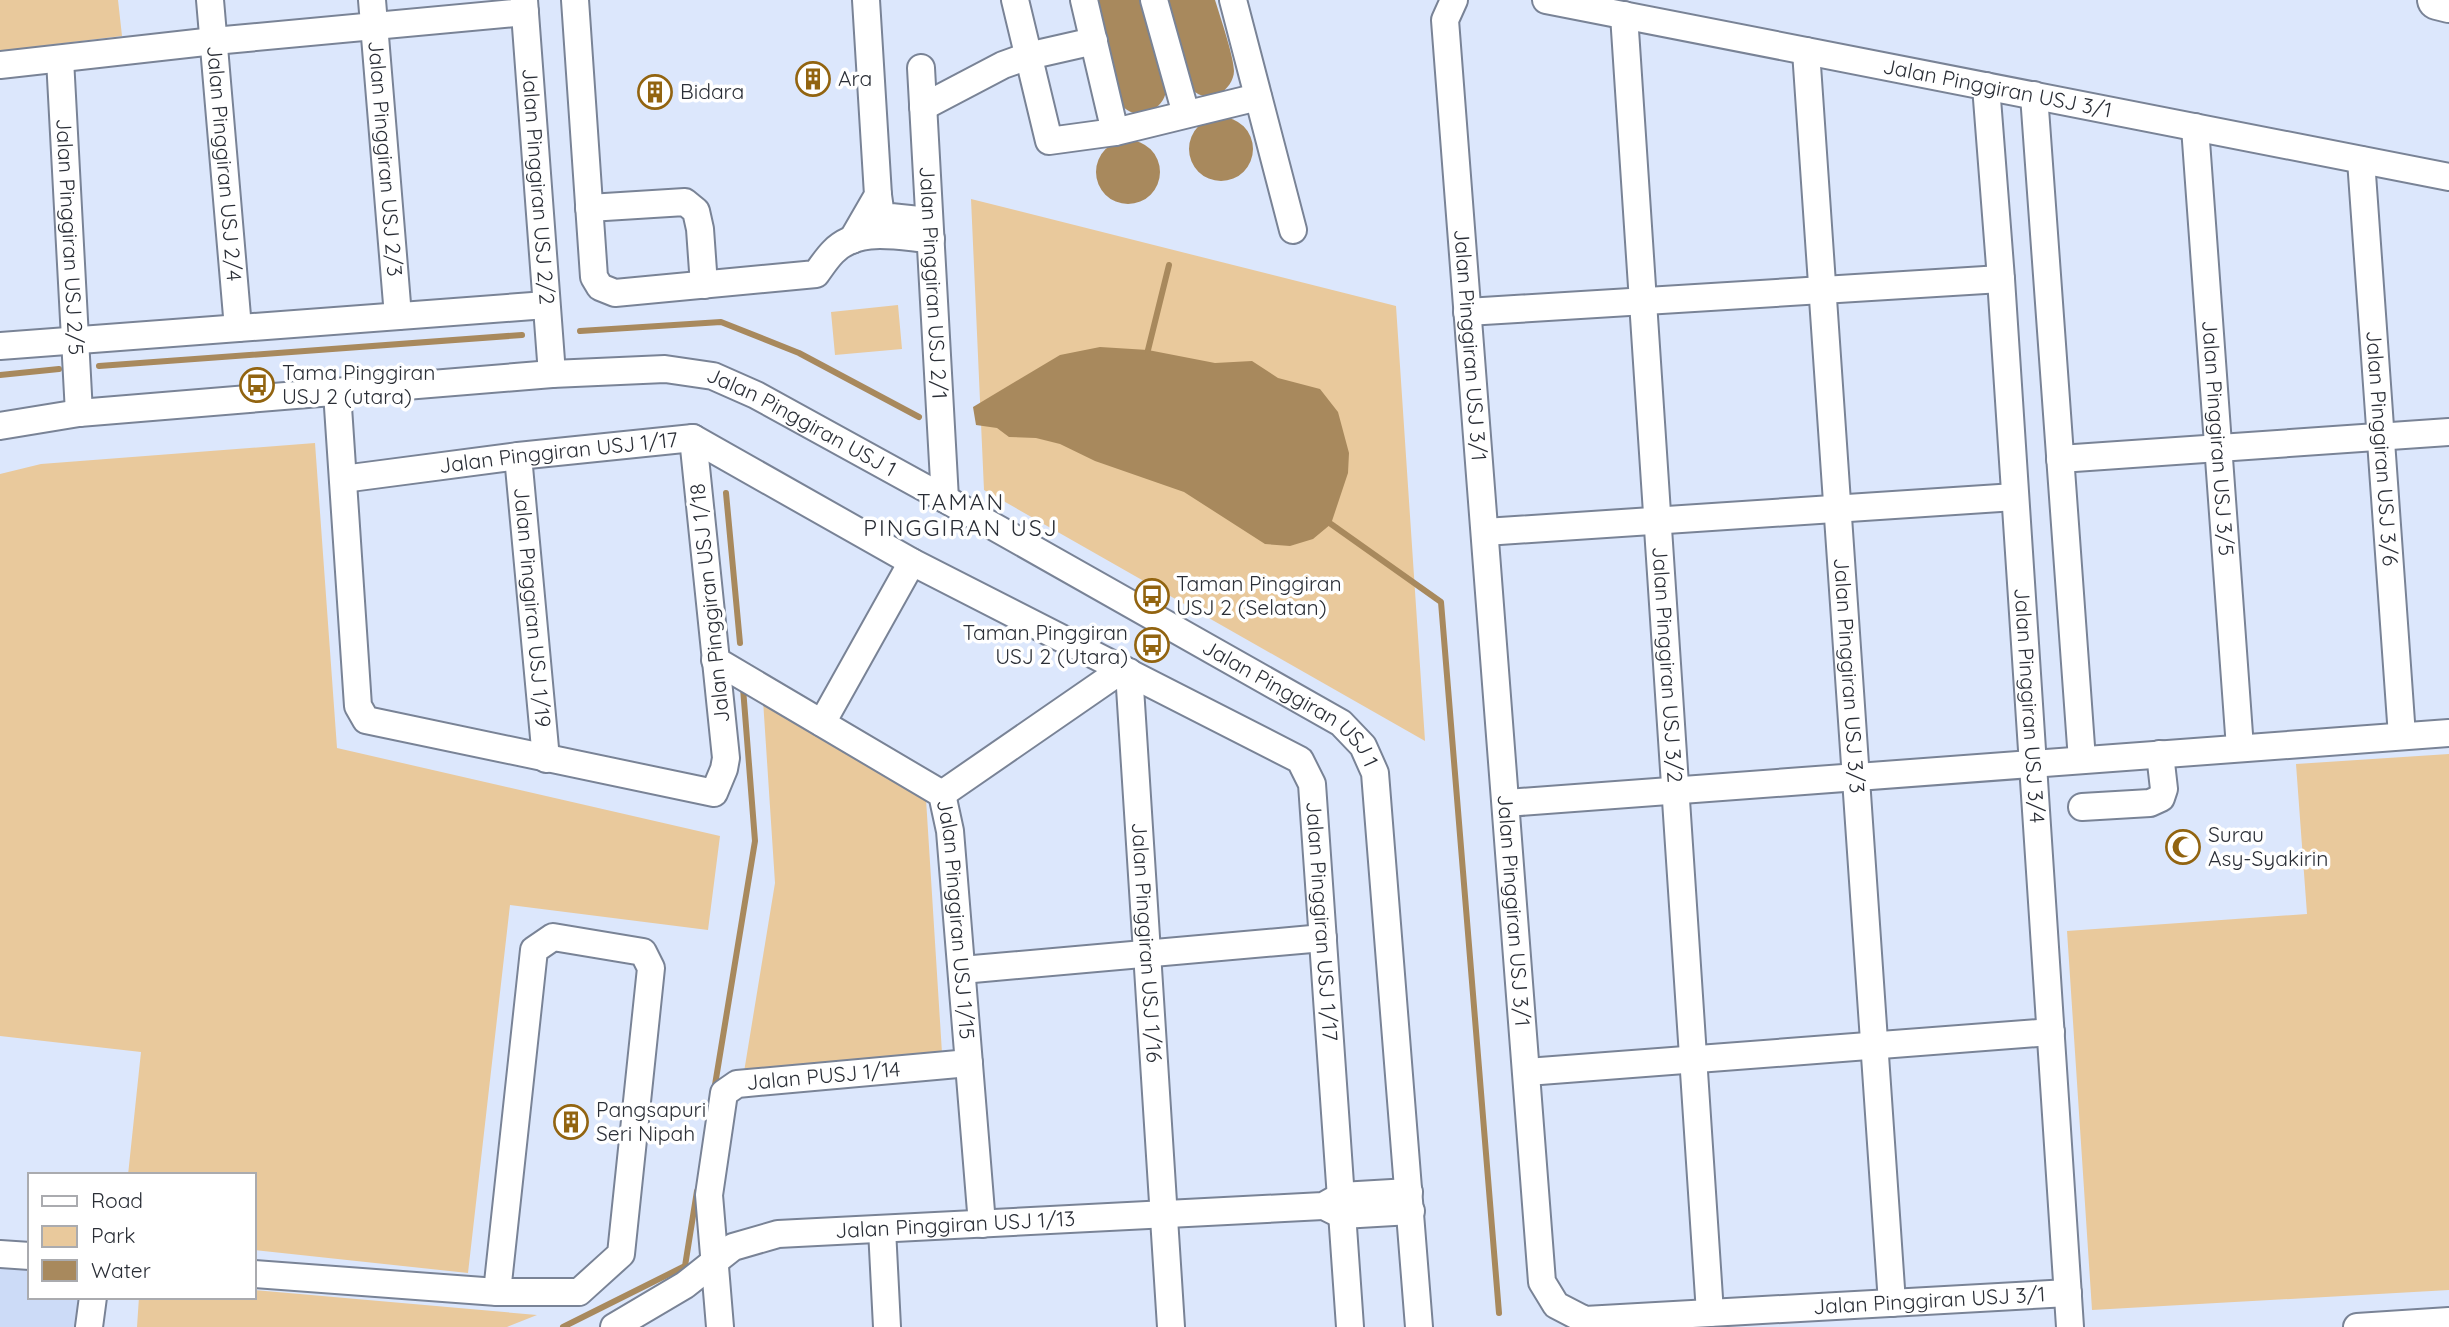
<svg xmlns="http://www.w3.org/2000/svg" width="2449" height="1327" font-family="Quicksand,sans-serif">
  <rect width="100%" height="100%" fill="#dce7fc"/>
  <path fill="#ccdbf7" d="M0,1260L30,1263V1297H86L82,1327H0Z"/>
  <path fill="#e9c99c" d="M0,0H118L122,36L0,51Z
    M971,199L1396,306L1425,741L984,490Z
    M898,305L902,349L835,355L831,312Z
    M315,443L337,748L720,836L708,930L510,905L468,1273L254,1250V1175H128L141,1052L0,1036V474L41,464Z
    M763,700L926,799L942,1053L744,1072L775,883Z
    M2449,754V1290L2092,1310L2067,931L2307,914L2296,764Z
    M254,1290L537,1315L507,1327H137L139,1297H254Z"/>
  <path fill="#a8895d" d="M1099,0H1145C1149,16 1168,79 1166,91C1165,100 1158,108 1150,111C1138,117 1130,113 1121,105L1097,7Z
    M1165,0H1215C1220,16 1234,57 1234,71C1234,80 1227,90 1219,94C1208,100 1198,95 1189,88Z
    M1189 149a32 32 0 1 1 64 0a32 32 0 1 1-64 0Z
    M1096 172a32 32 0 1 1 64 0a32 32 0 1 1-64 0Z
    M1100,347L1148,350L1215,363L1252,361L1278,378L1320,389L1338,412L1349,453L1348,473L1331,524L1313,539L1290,546L1265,544L1184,492L1095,461L1060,444L1036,438L1009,437L997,428L976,425L973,407L1060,355Z"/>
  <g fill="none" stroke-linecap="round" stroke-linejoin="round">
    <path stroke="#a8895d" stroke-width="6" d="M580,331L721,322L799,353L919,417
      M1148,350L1169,265
      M99,366L522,335
      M0,375L59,369
      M726,493L740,643
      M1331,524L1441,602L1499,1313
      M714,1091L755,841L743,688
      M563,1327L685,1266L697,1191"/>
    <g stroke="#798396" stroke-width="30">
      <g id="minor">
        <path id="s1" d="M210,0L238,328"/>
        <path id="s2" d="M372,0L398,316"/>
        <path id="s3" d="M524,0L552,374"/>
        <path d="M575,0L594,277L600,287L615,293L816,274C821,267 827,258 833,252C858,226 899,237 931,239"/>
        <path d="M1015,0L1049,141L1115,132L1258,97"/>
        <path d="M1084,0L1115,132"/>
        <path d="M1154,0L1186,114"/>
        <path d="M1233,0L1293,230"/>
        <path id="s4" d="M1454,0L1445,20L1542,1282L1556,1305L1585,1320L2068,1293"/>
        <path id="s5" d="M1546,0L2449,177"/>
        <path id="s6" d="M1624,15L1710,1313"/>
        <path id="s7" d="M1806,51L1892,1303"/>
        <path id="s8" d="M60,59L79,413"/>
        <path d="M0,65L214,41L525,12"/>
        <path id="s9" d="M921,68L945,499"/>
        <path id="s10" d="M1986,86L2001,279L2070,1327"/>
        <path d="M2034,95L2082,760"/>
        <path d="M923,107L1003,65L1028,56L1094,41"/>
        <path id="s11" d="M2195,127L2240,748"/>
        <path id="s12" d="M2361,160L2402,736"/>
        <path d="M878,195L881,216L929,221"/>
        <path d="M589,208L685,202L696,211L700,229L704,285"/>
        <path d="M852,240L878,195L866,0"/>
        <path d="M1467,312L2001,279"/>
        <path d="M0,346L546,305"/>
        <path d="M337,392L358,706L366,720L714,793L724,769L726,758L693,438"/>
        <path id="s13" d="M0,426L79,413L552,374L665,369L713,376L756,395L945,499L1341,723L1363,746L1375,773L1419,1327"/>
        <path id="s14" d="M518,456L546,759"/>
        <path d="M2060,459L2449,432"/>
        <path id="s15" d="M343,479L518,456L693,438L912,562L1300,760L1312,784L1350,1327"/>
        <path d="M1485,532L2015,497"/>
        <path id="s16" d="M715,660L942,794L950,831L982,1224"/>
        <path id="s17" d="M1129,672L1171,1327"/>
        <path d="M822,723L912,562"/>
        <path d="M942,794L1123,669"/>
        <path d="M1507,803L2449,733"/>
        <path d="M2082,807L2150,803L2161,798L2164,789L2160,754"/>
        <path d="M553,937L643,952L651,968L621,1254L579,1292H497L534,950Z"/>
        <path d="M962,970L1323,938"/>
        <path d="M1527,1072L2051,1032"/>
        <path d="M1328,1208L1342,1215L1411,1211"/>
        <path d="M882,1229L887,1327"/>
        <path d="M0,1254L30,1256"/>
        <path d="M254,1274L497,1292"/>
        <path d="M89,1327L93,1297"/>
        <path id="s18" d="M614,1327L685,1285L733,1247L778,1234L1323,1206L1341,1196L1409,1192"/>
        <path id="s19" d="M720,1327L709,1195L724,1093L737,1084L969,1063"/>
        <path d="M2357,1327L2449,1321"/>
      </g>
    </g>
    <g stroke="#798396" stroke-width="42">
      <path id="highway" d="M2437,0L2449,3"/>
    </g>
    <use href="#minor" stroke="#fff" stroke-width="26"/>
    <use href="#highway" stroke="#fff" stroke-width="38"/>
  </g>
  <defs>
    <g id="building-ring" transform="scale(1.75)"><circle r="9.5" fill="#fff" stroke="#926410" stroke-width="1.5"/><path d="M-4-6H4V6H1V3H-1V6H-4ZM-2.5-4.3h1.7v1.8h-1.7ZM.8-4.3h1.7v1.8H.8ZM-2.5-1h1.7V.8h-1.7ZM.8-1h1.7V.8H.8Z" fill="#926410"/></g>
    <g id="bus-ring" transform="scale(1.75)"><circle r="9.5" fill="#fff" stroke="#926410" stroke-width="1.5"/><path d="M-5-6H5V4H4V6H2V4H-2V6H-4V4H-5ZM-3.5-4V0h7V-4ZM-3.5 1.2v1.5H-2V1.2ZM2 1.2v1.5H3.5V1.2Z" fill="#926410"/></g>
    <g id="mosque-ring" transform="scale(1.75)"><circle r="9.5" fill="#fff" stroke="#926410" stroke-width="1.5"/><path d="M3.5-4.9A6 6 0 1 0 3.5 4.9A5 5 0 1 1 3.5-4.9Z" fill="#926410"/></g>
  </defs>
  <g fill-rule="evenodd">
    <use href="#building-ring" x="813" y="79"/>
    <use href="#building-ring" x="655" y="92"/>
    <use href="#bus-ring" x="257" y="385"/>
    <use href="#bus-ring" x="1152" y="596"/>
    <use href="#bus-ring" x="1152" y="645"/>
    <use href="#mosque-ring" x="2183" y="847"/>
    <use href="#building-ring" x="571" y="1122"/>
  </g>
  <g text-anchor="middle" stroke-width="7" stroke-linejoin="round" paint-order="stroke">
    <g font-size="21" fill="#2a2e36" stroke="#fff" text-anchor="start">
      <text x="838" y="86">Ara</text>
      <text x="680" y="99">Bidara</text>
      <text x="282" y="380">Tama Pinggiran<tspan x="282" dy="24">USJ 2 (utara)</tspan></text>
      <text x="1176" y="591">Taman Pinggiran<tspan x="1176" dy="24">USJ 2 (Selatan)</tspan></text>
      <text x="1128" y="640" text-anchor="end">Taman Pinggiran<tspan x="1128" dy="24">USJ 2 (Utara)</tspan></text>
      <text x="2208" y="842">Surau<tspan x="2208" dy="24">Asy-Syakirin</tspan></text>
      <text x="596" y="1117">Pangsapuri<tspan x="596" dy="24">Seri Nipah</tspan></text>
    </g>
    <g font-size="21" fill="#2a2e36" stroke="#fff">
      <text dy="7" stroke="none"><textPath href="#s5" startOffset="460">Jalan Pinggiran USJ 3/1</textPath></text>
      <text dy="7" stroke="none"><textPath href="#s2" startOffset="159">Jalan Pinggiran USJ 2/3</textPath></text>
      <text dy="7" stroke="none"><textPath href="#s1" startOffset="164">Jalan Pinggiran USJ 2/4</textPath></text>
      <text dy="7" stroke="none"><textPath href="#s3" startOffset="187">Jalan Pinggiran USJ 2/2</textPath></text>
      <text dy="7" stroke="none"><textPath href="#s8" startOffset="178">Jalan Pinggiran USJ 2/5</textPath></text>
      <text dy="7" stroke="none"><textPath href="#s9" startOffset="215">Jalan Pinggiran USJ 2/1</textPath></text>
      <text dy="7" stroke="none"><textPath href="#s4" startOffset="348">Jalan Pinggiran USJ 3/1</textPath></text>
      <text dy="7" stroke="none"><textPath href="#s13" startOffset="816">Jalan Pinggiran USJ 1</textPath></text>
      <text dy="7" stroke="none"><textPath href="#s11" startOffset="312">Jalan Pinggiran USJ 3/5</textPath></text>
      <text dy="7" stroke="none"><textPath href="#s12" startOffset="289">Jalan Pinggiran USJ 3/6</textPath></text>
      <text dy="7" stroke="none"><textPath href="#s15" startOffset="217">Jalan Pinggiran USJ 1/17</textPath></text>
      <text transform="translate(710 603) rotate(-96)" y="7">Jalan Pinggiran USJ 1/18</text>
      <text dy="7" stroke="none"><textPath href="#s14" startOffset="152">Jalan Pinggiran USJ 1/19</textPath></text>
      <text dy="7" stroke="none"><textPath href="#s6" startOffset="651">Jalan Pinggiran USJ 3/2</textPath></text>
      <text dy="7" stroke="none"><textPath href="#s7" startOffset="626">Jalan Pinggiran USJ 3/3</textPath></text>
      <text dy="7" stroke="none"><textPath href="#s10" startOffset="621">Jalan Pinggiran USJ 3/4</textPath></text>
      <text dy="7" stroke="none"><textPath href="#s13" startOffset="1382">Jalan Pinggiran USJ 1</textPath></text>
      <text dy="7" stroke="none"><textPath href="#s4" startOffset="915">Jalan Pinggiran USJ 3/1</textPath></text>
      <text dy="7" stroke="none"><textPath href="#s16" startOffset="390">Jalan Pinggiran USJ 1/15</textPath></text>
      <text dy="7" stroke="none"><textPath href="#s15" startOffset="1204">Jalan Pinggiran USJ 1/17</textPath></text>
      <text dy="7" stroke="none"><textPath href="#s17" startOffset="271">Jalan Pinggiran USJ 1/16</textPath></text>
      <text dy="7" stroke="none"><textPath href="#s19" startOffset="338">Jalan PUSJ 1/14</textPath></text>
      <text dy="7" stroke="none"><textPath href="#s18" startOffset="368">Jalan Pinggiran USJ 1/13</textPath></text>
      <text dy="7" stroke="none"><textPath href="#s4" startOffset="1692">Jalan Pinggiran USJ 3/1</textPath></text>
    </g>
    <g font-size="23" letter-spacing="2" fill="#2a2e36" stroke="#fff">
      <text x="961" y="510">TAMAN<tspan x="961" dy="26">PINGGIRAN USJ</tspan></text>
    </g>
  </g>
  <rect x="28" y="1173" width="228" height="126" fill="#ffffff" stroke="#aaabaf" stroke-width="2"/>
  <rect x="42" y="1196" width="35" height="10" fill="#ffffff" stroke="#aaabaf" stroke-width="2"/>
  <text x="91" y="1208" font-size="21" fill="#2a2e36">Road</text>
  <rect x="42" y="1226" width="35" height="21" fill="#e9c99c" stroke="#aaabaf" stroke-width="2"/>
  <text x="91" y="1243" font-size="21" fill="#2a2e36">Park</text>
  <rect x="42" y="1260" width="35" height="21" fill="#a8895d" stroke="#aaabaf" stroke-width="2"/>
  <text x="91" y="1278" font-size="21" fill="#2a2e36">Water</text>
</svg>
